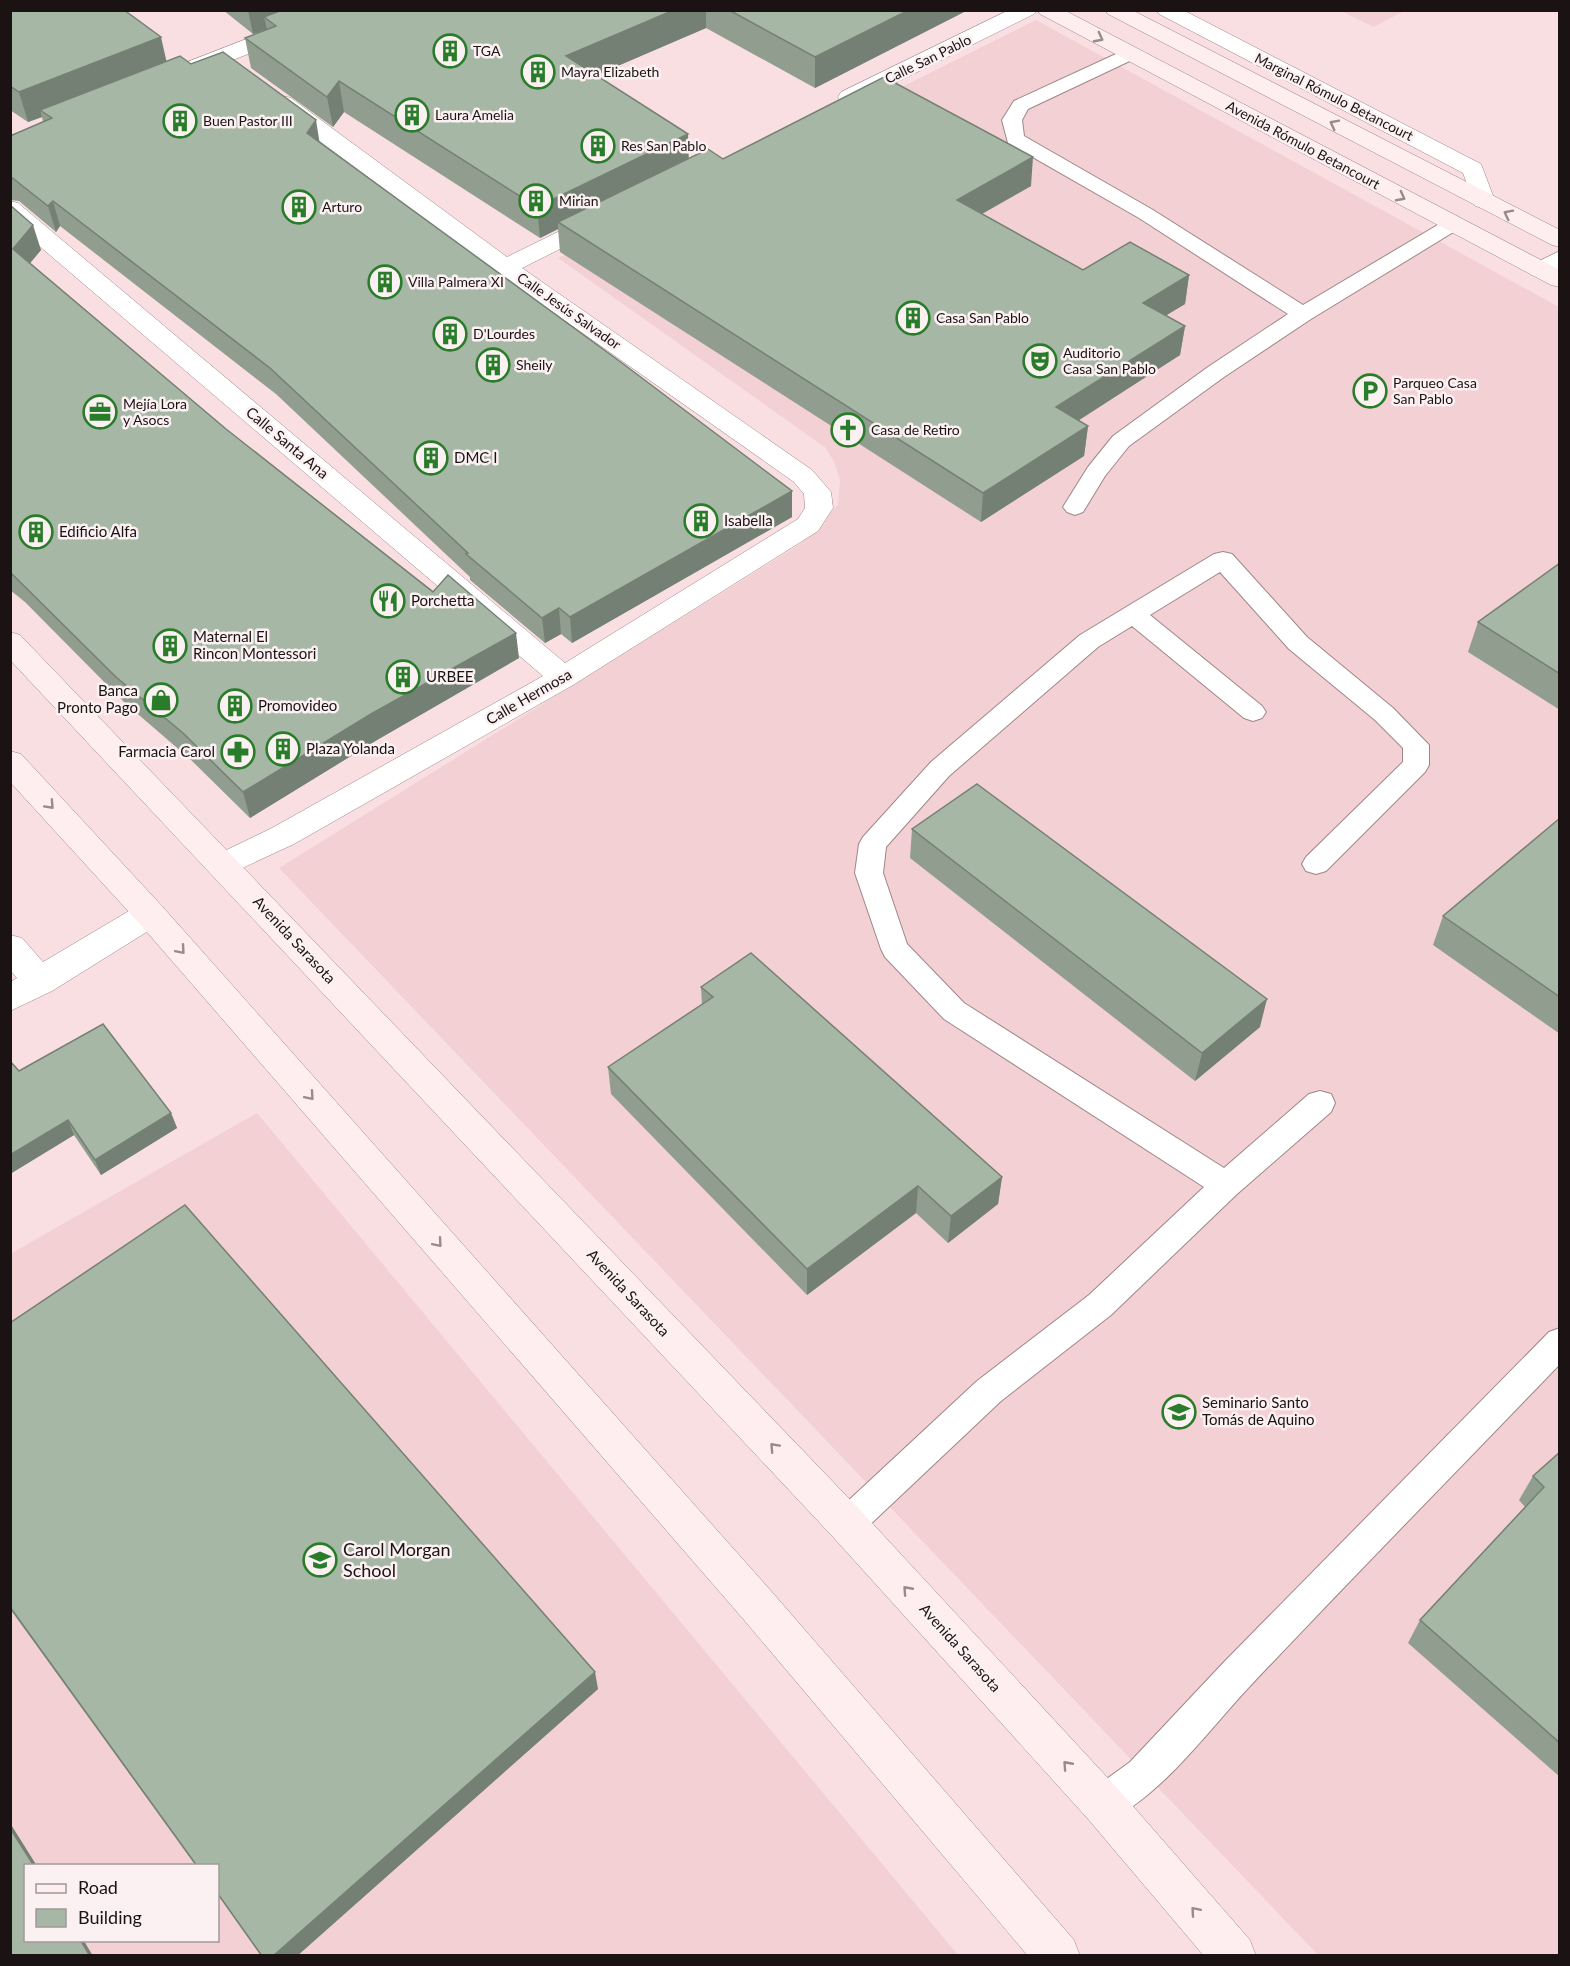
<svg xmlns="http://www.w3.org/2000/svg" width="1570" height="1966" font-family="Lato,sans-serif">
  <rect width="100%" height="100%" fill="#fadfe2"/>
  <path fill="#f3d0d3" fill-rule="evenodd" d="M1341,11H1404L1374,27Z
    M1036,20L1559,307V1955H1318L279,868L800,544L838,505L840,480L835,464L826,448L558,258Z
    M257,1113L958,1955H11L10,1254ZM26,1866H218V1940H26Z"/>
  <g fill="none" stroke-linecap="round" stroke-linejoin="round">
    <g stroke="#9e8688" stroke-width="2">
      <path id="lane" d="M1129,48L1136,50L1138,54L1136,58L1028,109L1022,120L1024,136L1153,210L1303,305L1446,220L1453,218L1460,220L1463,224L1460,228L1311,319L1224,377L1129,446L1105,476L1083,512L1075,515L1067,512L1063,507L1088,467L1113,436L1208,367L1288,314L1139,218L1008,143L1002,120L1014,101Z
        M1223,552L1232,554L1307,637L1393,708L1429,745V765L1425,772L1326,871L1316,874L1306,871L1302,864L1306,857L1403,762V748L1375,720L1289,649L1220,572L1150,615L1262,706L1266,712L1262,718L1253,721L1244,718L1132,626L1098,647L949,776L886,847L883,873L907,944L964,1003L1224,1168L1309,1094L1320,1091L1331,1094L1335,1103L1331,1112L1237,1194L1111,1315L1001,1401L859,1535L847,1540L835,1535L830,1524L835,1513L977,1381L1089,1295L1204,1187L944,1019L885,957L881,949L855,873L859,844L863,837L931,762L1080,635L1214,554Z
        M1560,1328V1364C1457,1471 1353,1577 1251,1685C1209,1729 1160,1799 1103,1823L1090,1817L1084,1804L1090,1791L1130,1762L1225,1661L1549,1332Z"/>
    </g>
    <g stroke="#9e8688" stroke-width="1">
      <path id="street" d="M321,10H351L348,14L193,76L185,78L177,76L174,71L177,66Z
        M1009,10H1037L1034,14L857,102L849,104L841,102L838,97L841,92Z
        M1156,10H1183L1481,164L1495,201L1491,206L1483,208L1475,206L1463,173L1159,14Z
        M283,96L291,98L507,257L592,215L600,213L608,215L612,220L608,225L522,268L812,470L831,492L833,508L818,531L573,685L294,844L223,877L212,873L207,865L212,857L272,828L543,676L10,221V201L18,203L565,663L798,519L805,508L804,494L794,482L496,272L275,108L272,103L275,98Z
        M1560,251V269L1540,277L1531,275L1528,270L1531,265Z
        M150,902L161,905L166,914L161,923L52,991L10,1011V982L17,978L10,970V935L22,938L43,962L139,905Z"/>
    </g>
    <g stroke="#9e8688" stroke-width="1">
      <path id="secondary" d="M1037,10H1064L1560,270V287L1551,285L1040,14Z
        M1105,10H1132L1560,230V247L1552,245L1108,14Z
        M10,632L20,635L861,1511L1118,1789L1250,1940L1256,1956H1204L1088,1819L833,1537L10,660Z
        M10,751L21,754L161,905L772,1592L1074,1940L1080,1956H1028L744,1620L139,923L10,782Z"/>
    </g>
    <use href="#lane" fill="#fff" fill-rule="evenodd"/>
    <use href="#street" fill="#fff" fill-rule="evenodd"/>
    <use href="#secondary" fill="#feeeef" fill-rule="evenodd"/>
  </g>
  <path fill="#909d8f" d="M10,10L166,61L191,64L320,142L792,491V517L572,643L561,634L545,643L470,580V577L276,394L60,226L56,232L19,201L10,200V136L43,122L42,117L28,122L10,110Z
    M223,10H964V12L815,88L706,28L596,75L688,158L723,159L1031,186L982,214L1083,270L1189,275L1185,304L1166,315L1185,326L1180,355L1078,420L1088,426L1084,456L981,522L560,252L558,229L540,238L344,112L333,127L251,68L245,38L267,30V29L253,34Z
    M10,205L41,250L30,263L226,429L519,658L377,740L250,818L190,759L125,703L25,602L10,590Z
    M1560,563V710L1468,652L1478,622Z
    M1560,818V1034L1433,945L1443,916Z
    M912,829L1260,1027L1195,1081L910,858Z
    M701,987L1002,1177L998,1204L948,1243L916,1213L807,1295L611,1094L608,1067L702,1005Z
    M10,1061L19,1071L171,1113L177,1128L101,1175L74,1135L10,1174Z
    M10,1323L598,1689L297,1956H261L218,1895V1866H196L10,1609Z
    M1560,1452V1777L1408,1643L1420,1620L1525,1507L1519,1500L1533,1476Z"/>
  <path fill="#758074" d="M248,10H314L264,17L267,29L253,34Z
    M674,10H706V28L569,87L566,56Z
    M909,10H964V12L815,88V57Z
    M161,37L168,68L40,110L42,117L28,122L19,92Z
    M339,81L344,112L333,127L327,97Z
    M316,120L320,145L307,133Z
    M688,134L689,165L558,222V229L540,238L537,207Z
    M1033,157L1031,186L955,229L957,200Z
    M53,201L60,226L56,232L48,206Z
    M33,225L41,250L21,274L13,249Z
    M1189,275L1185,304L1139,332L1143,303Z
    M1185,326L1180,355L1053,437L1056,407Z
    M1088,426L1084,456L981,522L983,493Z
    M792,491V517L572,643L570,617Z
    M559,608L561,634L545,643L542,618Z
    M516,633L519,658L377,740L250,818L243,792L371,714Z
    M1267,999L1260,1027L1195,1081L1202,1053Z
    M171,1113L177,1128L101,1175L95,1160Z
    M68,1120L74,1135L10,1174V1155Z
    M1002,1177L998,1204L948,1243L951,1216Z
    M918,1186L916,1213L807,1295V1269Z
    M595,1672L598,1689L297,1956H273Z
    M10,1823L37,1866H34L10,1828Z
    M81,1941H84L93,1956H90Z"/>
  <path fill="#a7b7a6" stroke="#758074" stroke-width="1.5" d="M10,10H124L161,37L19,92L10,86Z
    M282,10H674L566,56L688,134L537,207L339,81L327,97L245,38L276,26L264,17Z
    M729,10H909L815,57Z
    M223,52L316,120L307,133L622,363L792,491L570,617L559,608L542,618L466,554L468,553L270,368L53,201L48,206L10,176V136L52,118L40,110L180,56L191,64Z
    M884,77L1033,157L957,200L1083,270L1130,242L1189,275L1143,303L1185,326L1056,407L1088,426L983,493L558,222L708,149L723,159Z
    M10,205L33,225L13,249L226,429L433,592L448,575L516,633L371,714L243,792L183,733L116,677L10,572Z
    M1560,563V674L1478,622Z
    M977,784L1267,999L1202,1053L912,829Z
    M1560,818V997L1443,916Z
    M751,953L1002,1177L951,1216L918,1186L807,1269L608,1067L713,997L701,987Z
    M103,1024L171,1113L95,1160L68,1120L10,1155V1061L19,1071Z
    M185,1205L595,1672L273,1956H262L218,1894V1866H197L10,1607V1323Z
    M1560,1452V1743L1420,1620L1544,1487L1533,1476Z
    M10,1828L34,1866H26V1941H81L90,1956H10Z"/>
  <defs><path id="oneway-chevron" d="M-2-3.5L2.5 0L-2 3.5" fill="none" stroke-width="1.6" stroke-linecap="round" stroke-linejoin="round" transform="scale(1.5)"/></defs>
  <g stroke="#988b8c">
    <use href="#oneway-chevron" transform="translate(1099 38) rotate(28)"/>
    <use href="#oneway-chevron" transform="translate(1334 124) rotate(-153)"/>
    <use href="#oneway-chevron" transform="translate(1401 197) rotate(28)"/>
    <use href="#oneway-chevron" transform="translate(1508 214) rotate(-153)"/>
    <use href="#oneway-chevron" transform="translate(50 805) rotate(47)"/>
    <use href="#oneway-chevron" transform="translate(181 950) rotate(49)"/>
    <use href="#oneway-chevron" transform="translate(310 1096) rotate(49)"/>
    <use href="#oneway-chevron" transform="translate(438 1243) rotate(49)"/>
    <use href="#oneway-chevron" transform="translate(774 1447) rotate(-133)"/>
    <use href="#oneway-chevron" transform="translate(907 1590) rotate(-132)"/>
    <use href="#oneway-chevron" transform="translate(1067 1765) rotate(-132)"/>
    <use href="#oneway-chevron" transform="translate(1195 1911) rotate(-131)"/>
  </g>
  <defs>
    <g id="building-ring" transform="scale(1.725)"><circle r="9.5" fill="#fcf1f2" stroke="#297d2a" stroke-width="1.5"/><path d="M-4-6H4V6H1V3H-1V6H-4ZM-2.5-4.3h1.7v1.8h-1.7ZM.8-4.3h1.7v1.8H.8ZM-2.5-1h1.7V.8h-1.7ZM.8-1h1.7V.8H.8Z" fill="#297d2a"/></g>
    <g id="theatre-ring" transform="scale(1.725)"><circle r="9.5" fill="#fcf1f2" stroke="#297d2a" stroke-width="1.5"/><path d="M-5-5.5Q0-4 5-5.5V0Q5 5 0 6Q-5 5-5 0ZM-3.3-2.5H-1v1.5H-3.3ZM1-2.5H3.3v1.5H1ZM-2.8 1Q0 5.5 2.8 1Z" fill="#297d2a"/></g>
    <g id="parking-ring" transform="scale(1.725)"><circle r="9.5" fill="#fcf1f2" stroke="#297d2a" stroke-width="1.5"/><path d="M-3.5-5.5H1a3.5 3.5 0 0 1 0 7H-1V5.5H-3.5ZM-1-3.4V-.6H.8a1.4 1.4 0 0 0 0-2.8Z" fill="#297d2a"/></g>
    <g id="office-ring" transform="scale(1.725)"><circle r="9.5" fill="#fcf1f2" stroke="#297d2a" stroke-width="1.5"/><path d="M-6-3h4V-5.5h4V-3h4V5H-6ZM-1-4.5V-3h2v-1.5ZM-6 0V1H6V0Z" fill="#297d2a"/></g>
    <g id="church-ring" transform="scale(1.725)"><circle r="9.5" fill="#fcf1f2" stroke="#297d2a" stroke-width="1.5"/><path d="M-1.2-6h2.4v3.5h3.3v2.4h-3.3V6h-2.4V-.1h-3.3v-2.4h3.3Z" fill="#297d2a"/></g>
    <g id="restaurant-ring" transform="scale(1.725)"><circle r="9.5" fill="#fcf1f2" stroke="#297d2a" stroke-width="1.5"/><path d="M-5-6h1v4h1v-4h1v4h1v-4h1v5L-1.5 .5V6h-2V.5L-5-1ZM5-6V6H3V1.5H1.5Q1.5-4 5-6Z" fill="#297d2a"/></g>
    <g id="shop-ring" transform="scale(1.725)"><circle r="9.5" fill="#fcf1f2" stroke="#297d2a" stroke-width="1.5"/><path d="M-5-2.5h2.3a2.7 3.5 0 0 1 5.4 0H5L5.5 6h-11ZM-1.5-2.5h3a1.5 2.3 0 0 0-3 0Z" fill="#297d2a"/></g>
    <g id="pharmacy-ring" transform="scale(1.725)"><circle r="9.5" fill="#fcf1f2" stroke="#297d2a" stroke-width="1.5"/><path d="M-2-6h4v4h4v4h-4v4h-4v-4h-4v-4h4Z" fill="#297d2a"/></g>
    <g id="university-ring" transform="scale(1.725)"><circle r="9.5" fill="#fcf1f2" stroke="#297d2a" stroke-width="1.5"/><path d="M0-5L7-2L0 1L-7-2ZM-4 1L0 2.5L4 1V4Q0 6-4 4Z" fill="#297d2a"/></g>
    <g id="school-ring" transform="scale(1.725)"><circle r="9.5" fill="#fcf1f2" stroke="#297d2a" stroke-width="1.5"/><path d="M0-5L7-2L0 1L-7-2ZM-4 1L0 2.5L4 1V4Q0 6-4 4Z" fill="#297d2a"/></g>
  </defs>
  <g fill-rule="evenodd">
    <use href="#building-ring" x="450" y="51"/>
    <use href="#building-ring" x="538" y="72"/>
    <use href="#building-ring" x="412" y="115"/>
    <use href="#building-ring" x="180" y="121"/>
    <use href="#building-ring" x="598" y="146"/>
    <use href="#building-ring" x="536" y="201"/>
    <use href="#building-ring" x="299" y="207"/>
    <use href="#building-ring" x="385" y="282"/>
    <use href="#building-ring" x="913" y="318"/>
    <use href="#building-ring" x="450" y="334"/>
    <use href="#theatre-ring" x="1040" y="361"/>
    <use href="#building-ring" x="493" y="365"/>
    <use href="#parking-ring" x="1370" y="391"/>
    <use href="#office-ring" x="100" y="412"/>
    <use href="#church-ring" x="848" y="430"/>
    <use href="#building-ring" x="431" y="458"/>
    <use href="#building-ring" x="701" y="521"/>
    <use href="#building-ring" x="36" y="532"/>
    <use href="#restaurant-ring" x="388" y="601"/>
    <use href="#building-ring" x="170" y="646"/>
    <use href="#building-ring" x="403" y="677"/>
    <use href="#shop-ring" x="161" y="700"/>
    <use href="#building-ring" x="235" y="706"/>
    <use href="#building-ring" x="283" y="749"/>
    <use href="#pharmacy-ring" x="238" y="752"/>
    <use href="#university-ring" x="1179" y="1412"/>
    <use href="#school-ring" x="320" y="1560"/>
  </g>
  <g text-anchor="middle" stroke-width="5" stroke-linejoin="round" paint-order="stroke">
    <g font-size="14" fill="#1b1213" stroke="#fcf1f2" text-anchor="start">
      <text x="473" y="56">TGA</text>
      <text x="561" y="77">Mayra Elizabeth</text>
      <text x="435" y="120">Laura Amelia</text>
      <text x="203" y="126">Buen Pastor III</text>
      <text x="621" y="151">Res San Pablo</text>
      <text x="559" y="206">Mirian</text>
      <text x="322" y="212">Arturo</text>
      <text x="408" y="287">Villa Palmera XI</text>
      <text x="936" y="323">Casa San Pablo</text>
      <text x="473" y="339">D'Lourdes</text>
      <text x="1063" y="358">Auditorio<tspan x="1063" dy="16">Casa San Pablo</tspan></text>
      <text x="516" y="370">Sheily</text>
      <text x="1393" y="388">Parqueo Casa<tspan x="1393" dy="16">San Pablo</tspan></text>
      <text x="123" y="409">Mejía Lora<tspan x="123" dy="16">y Asocs</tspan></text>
      <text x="871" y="435">Casa de Retiro</text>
    </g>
    <g font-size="14" fill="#1b1213" stroke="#fcf1f2">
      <text transform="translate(928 59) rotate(-26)" y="5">Calle San Pablo</text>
      <text transform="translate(1334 97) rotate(27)" y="5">Marginal Rómulo Betancourt</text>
      <text transform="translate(1303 145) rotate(28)" y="5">Avenida Rómulo Betancourt</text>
      <text transform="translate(569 311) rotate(35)" y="5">Calle Jesús Salvador</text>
    </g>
    <g font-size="15" fill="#1b1213" stroke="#fcf1f2">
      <text transform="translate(287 443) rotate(40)" y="5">Calle Santa Ana</text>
      <text transform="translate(529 697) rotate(-30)" y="5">Calle Hermosa</text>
      <text transform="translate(294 940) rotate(47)" y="5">Avenida Sarasota</text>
      <text transform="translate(628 1293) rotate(47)" y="5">Avenida Sarasota</text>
      <text transform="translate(960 1648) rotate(48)" y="5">Avenida Sarasota</text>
    </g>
    <g font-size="15" fill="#1b1213" stroke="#fcf1f2" text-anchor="start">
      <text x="454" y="463">DMC I</text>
      <text x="724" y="526">Isabella</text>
      <text x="59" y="537">Edificio Alfa</text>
      <text x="411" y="606">Porchetta</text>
      <text x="193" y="642">Maternal El<tspan x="193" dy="17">Rincon Montessori</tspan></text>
      <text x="426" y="682">URBEE</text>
      <text x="138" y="696" text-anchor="end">Banca<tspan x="138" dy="17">Pronto Pago</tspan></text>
      <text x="258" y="711">Promovideo</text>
      <text x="306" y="754">Plaza Yolanda</text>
      <text x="215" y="757" text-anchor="end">Farmacia Carol</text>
      <text x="1202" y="1408">Seminario Santo<tspan x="1202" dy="17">Tomás de Aquino</tspan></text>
    </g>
    <g font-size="18" fill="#1b1213" stroke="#fcf1f2" text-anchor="start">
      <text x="343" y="1556">Carol Morgan<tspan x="343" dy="21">School</tspan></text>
    </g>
  </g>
  <rect width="1570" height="1966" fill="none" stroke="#1b1213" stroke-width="24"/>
  <rect x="24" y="1864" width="195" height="78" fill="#fcf1f2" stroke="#a29899" stroke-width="1.5"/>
  <rect x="36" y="1884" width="30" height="9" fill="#feeeef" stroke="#a29899" stroke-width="1.5"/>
  <text x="78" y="1894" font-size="18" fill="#1b1213">Road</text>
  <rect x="36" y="1909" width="30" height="18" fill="#a7b7a6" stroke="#a29899" stroke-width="1.5"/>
  <text x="78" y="1924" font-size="18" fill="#1b1213">Building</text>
</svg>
